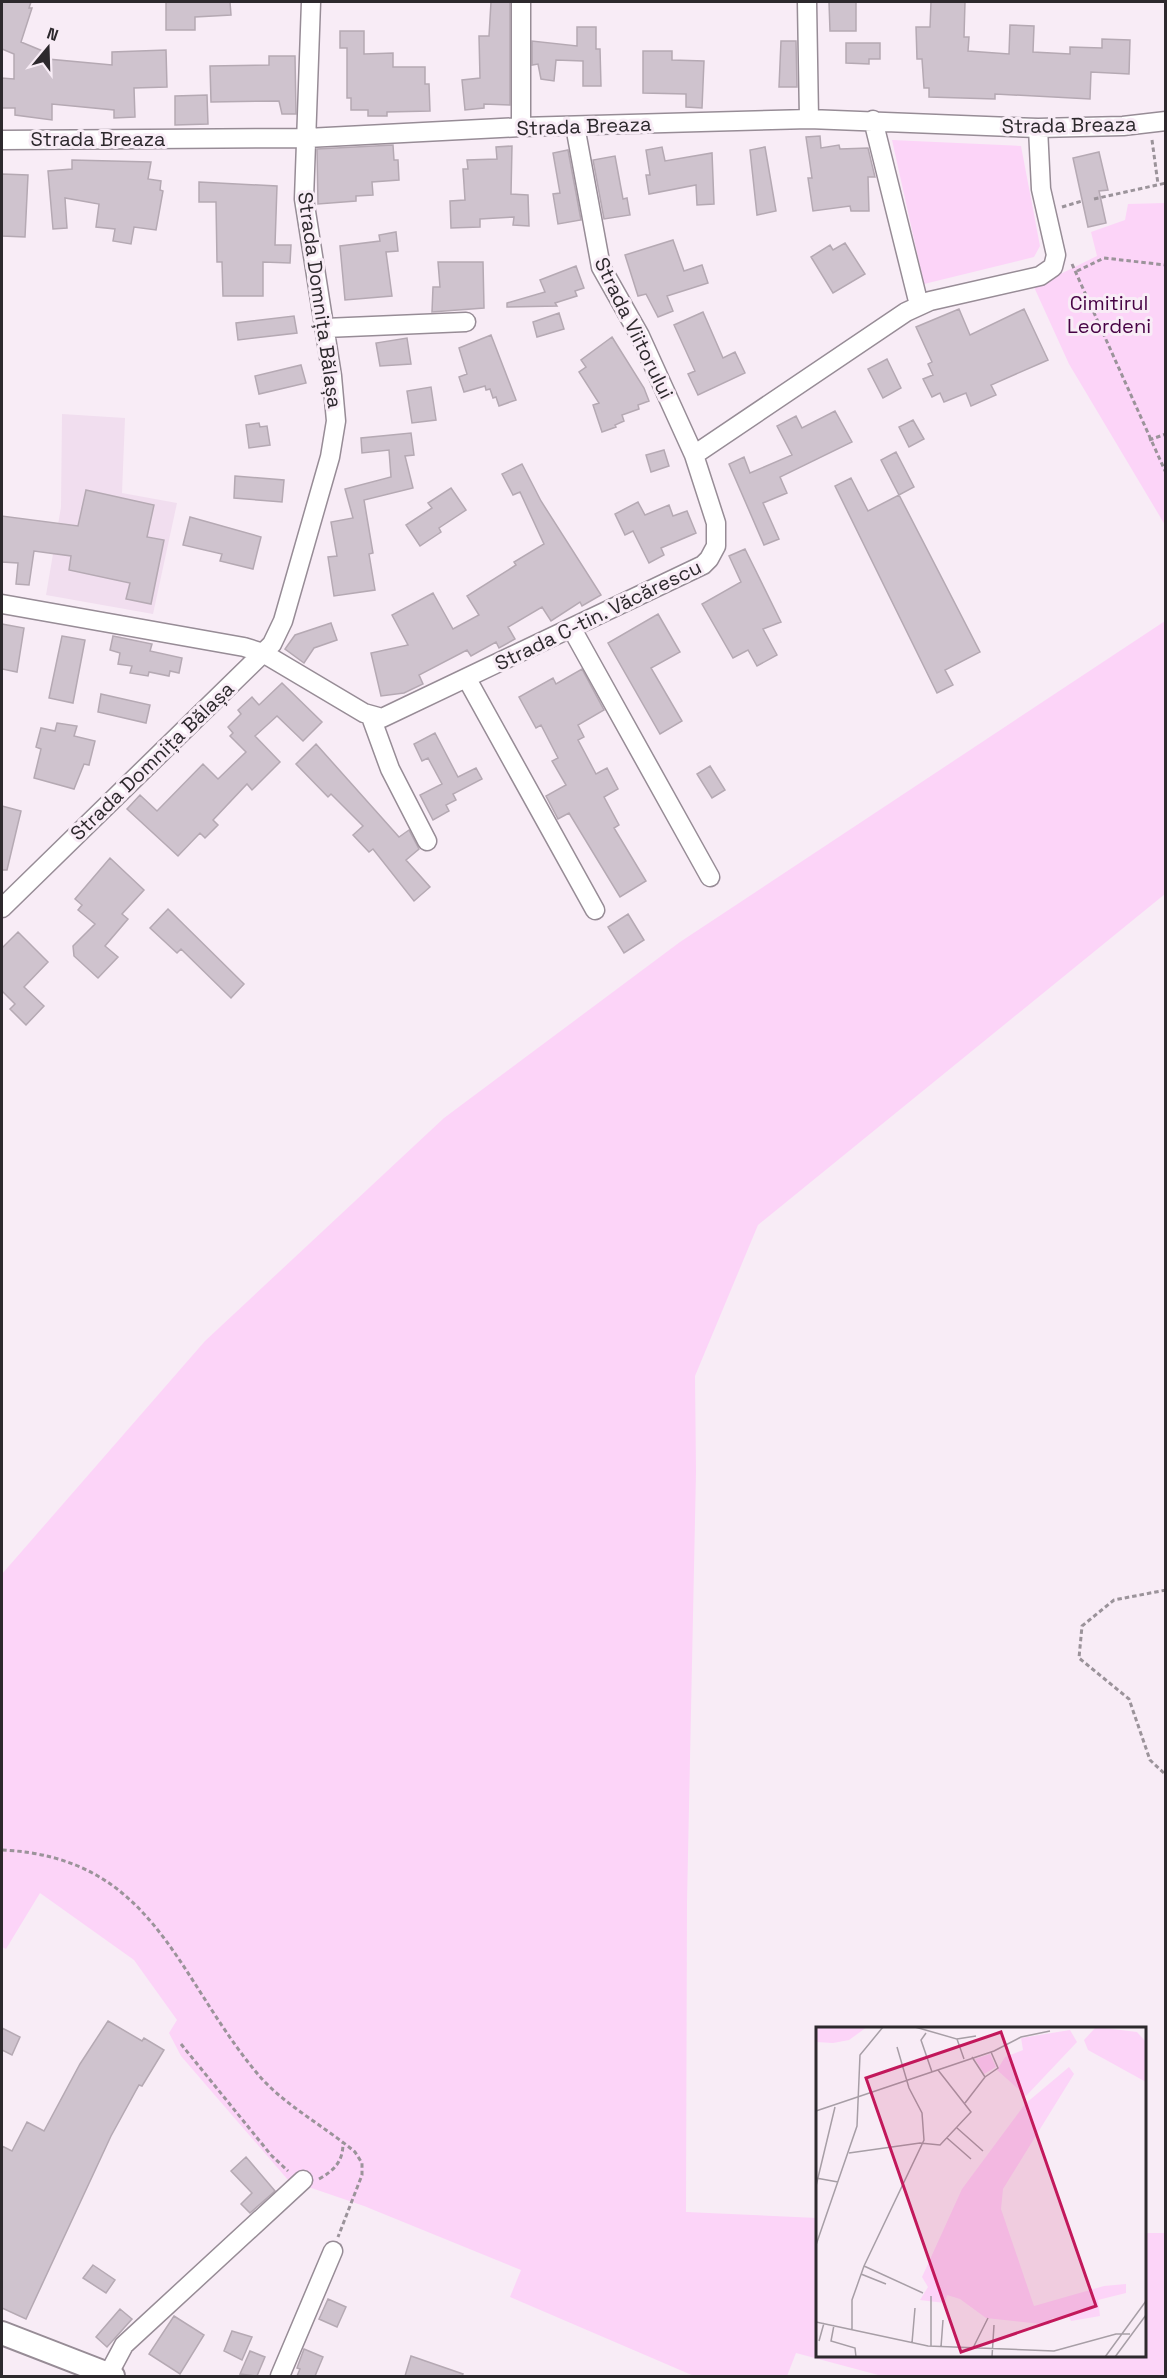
<svg xmlns="http://www.w3.org/2000/svg" width="1167" height="2378" font-family="'Space Grotesk',sans-serif">
  <rect width="100%" height="100%" fill="#f8ecf6"/>
  <path fill="#f1deef" d="M62,414L125,418L122,493L177,503L153,614L46,595L61,507Z"/>
  <path fill="#fcd4f8" d="M892,140L1021,146L1040,246L1034,257L924,284Z
    M1165,203V525L1069,364L1034,287L1097,256L1091,232L1125,220L1128,204Z
    M1165,621V894L758,1225L695,1376L696,1472L687,1902L686,2212L817,2218L818,2356H1144L1145,2233H1165V2376H882L796,2353L787,2376H694L510,2297L521,2270L364,2206L288,2180L181,2056L169,2033L177,2020L134,1960L40,1893L6,1949L2,1947V1574L205,1341L444,1118L680,942Z"/>
  <path fill="#cfc3ce" stroke="#b5a9b3" stroke-width="1.5" d="M2,2H31L29,8H32L21,42L50,54L48,59L112,65V52L166,50L167,87L134,88L135,117L114,118V110L52,104V120L15,115V108H2V78L14,79V54L2,49Z
    M166,2H230L231,15L195,17V30H166Z
    M491,2H510V105L484,104V108L465,110L462,80L480,78L479,36H489Z
    M829,2H856V31H830Z
    M931,2H965L964,37H969L968,51L1009,54L1010,25L1034,26L1033,52L1070,54V47L1102,48V39L1130,40L1129,74L1091,72L1090,99L995,94V99L929,97V88H924L922,59H917L916,27H930Z
    M577,27H596V49H600L601,86H583V61L556,60L554,81L541,79L538,64L532,65V41L577,46Z
    M340,31H364V54L393,53V67H425V84H429L430,111L387,112V116H368V110H351V98H347V48H340Z
    M781,41H796L797,87H779Z
    M846,43H880V59H869V64L846,63Z
    M643,51H672V60L704,61L702,108L686,107V94L643,93Z
    M269,56H295L296,114H282L279,101L211,102L210,66L269,65Z
    M207,95L208,124L175,125V96Z
    M820,136L821,148L839,145L840,149L868,148L875,177H868L869,211H851L850,206L813,211L808,178H812L806,137Z
    M393,145L394,160H398L399,180L372,182L373,195L356,196V201L318,204L317,149Z
    M512,146L511,194L528,195L529,226L513,225L514,217L480,219V227L451,228L450,201L465,200L463,169H468L467,160L497,159L496,147Z
    M662,147L665,161L712,153L714,204L697,205L696,185L649,194L646,175H650L646,150Z
    M765,147L776,211L757,215L750,150Z
    M568,150L581,220L558,224L553,194L560,193L553,153Z
    M1099,152L1108,190L1099,191L1106,223L1088,227L1073,158Z
    M615,156L623,199L627,198L630,215L604,219L593,160Z
    M72,160L151,162L148,179L161,181L160,190L163,191L156,230L134,227L131,244L113,241L115,229L96,227L99,204L65,198L67,228L53,229L48,171L72,169Z
    M2,174L28,175L25,237L2,236Z
    M199,182L277,186L275,245H291L290,263L263,262V296H223L222,262H217L216,202H199Z
    M396,232L398,251L386,252L392,296L345,300L340,246L380,241L379,235Z
    M673,240L684,271L702,265L708,283L667,296L673,311L658,317L646,294L638,296L625,255Z
    M845,243L865,274L833,293L811,257L830,245L833,250Z
    M438,262H483L484,308L432,312L433,287H440Z
    M576,266L584,288L575,291L577,296L555,303L557,306L507,307V303L545,292L540,280Z
    M959,309L970,335L1024,309L1048,360L991,385L996,395L971,406L966,393L944,402L940,393L932,397L923,379L933,375L928,364L932,362L916,327Z
    M703,312L723,358L735,352L745,373L698,395L688,374L695,371L674,325Z
    M559,313L564,329L537,337L533,322Z
    M294,316L297,333L238,340L236,323Z
    M491,335L516,400L499,406L496,397L493,398L490,389L486,390L485,386L464,392L459,377L467,374L459,348Z
    M612,337L644,388L649,401L638,405L639,409L622,415L624,421L615,425L616,427L602,432L593,405L599,403L579,372L586,367L581,360Z
    M407,338L411,364L380,366L376,343Z
    M887,359L901,388L883,398L868,369Z
    M301,365L306,383L259,394L255,376Z
    M431,387L436,420L412,423L407,391Z
    M835,411L852,442L780,477L787,493L763,503L779,539L764,545L729,464L744,457L750,473L792,455L777,426L796,416L802,428Z
    M913,420L924,439L909,447L899,427Z
    M259,423L260,427L267,426L270,445L249,448L246,425Z
    M411,433L414,455L405,456L413,488L364,500L373,553L369,554L375,590L334,596L328,557L337,556L331,522L353,518L345,489L391,477L389,450L362,453L361,438Z
    M664,450L669,466L651,472L646,455Z
    M896,452L914,487L899,495L881,460Z
    M522,464L541,501L601,595L582,606L580,602L551,621L542,607L508,627L515,639L499,648L496,642L471,656L467,650L419,675L423,684L404,693L381,696L371,653L408,645L392,615L433,593L453,629L479,615L467,596L516,565L514,562L544,544L520,492L513,495L502,474Z
    M235,476L284,480L282,502L234,498Z
    M851,478L868,511L899,495L980,652L945,670L953,685L937,693L835,486Z
    M451,488L466,510L439,528L441,532L420,546L406,525L432,508L428,503Z
    M86,490L154,505L147,537L164,540L151,604L126,599L130,583L69,570L71,556L34,551L29,585L16,584L18,563L2,562V516L78,526Z
    M638,502L645,515L669,505L673,516L687,511L696,533L661,548L664,555L649,563L633,531L625,535L615,514Z
    M190,517L261,537L253,569L220,561L222,554L183,545Z
    M745,549L781,622L763,629L777,655L757,666L748,650L733,658L702,604L741,582L729,556Z
    M658,614L680,652L651,668L682,721L660,734L608,643Z
    M331,623L337,640L314,648L304,663L285,649L295,635Z
    M2,624L24,628L17,672L2,669Z
    M62,636L85,640L73,703L49,698Z
    M113,636L152,644L150,651L182,658L179,673L170,671L169,676L149,672L148,676L130,673L132,666L118,664L120,653L110,650Z
    M582,669L604,710L578,725L584,737L578,740L596,774L607,768L618,789L604,797L619,825L614,828L646,881L620,897L569,813L558,819L546,796L566,785L552,761L558,758L541,725L536,728L519,697L553,678L556,684Z
    M282,683L322,722L303,741L277,716L255,736L280,762L252,790L247,784L213,820L218,825L205,838L200,833L178,856L127,809L140,795L157,811L203,764L218,779L246,752L230,736L233,733L228,727L241,714L238,710L252,697L259,705Z
    M101,694L150,705L146,723L98,712Z
    M57,723L77,726L74,736L95,741L89,765L84,764L74,789L34,778L41,749L36,747L41,728L55,731Z
    M435,733L458,777L476,768L482,779L453,794L456,800L446,805L449,811L433,820L420,795L442,784L428,758L422,761L414,744Z
    M316,744L399,837L409,830L419,849L406,860L430,887L414,901L373,849L369,852L353,835L363,826L331,794L328,797L296,764Z
    M710,766L725,790L712,798L697,774Z
    M2,806L21,811L7,870H2Z
    M110,858L144,890L122,914L128,919L105,946L118,957L98,978L74,956L73,946L95,924L78,910L82,905L75,899Z
    M168,909L244,984L231,998L181,949L177,953L150,928Z
    M628,914L644,940L624,953L608,927Z
    M18,932L48,962L24,987L44,1006L26,1025L10,1009L15,1004L2,991V948Z
    M108,2021L142,2041L144,2038L164,2050L142,2086L139,2085L111,2136L26,2319L2,2308V2146L12,2151L27,2122L44,2131L80,2064Z
    M2,2028L20,2037L12,2055L2,2050Z
    M246,2157L275,2191L250,2213L241,2204L252,2193L231,2171Z
    M93,2265L115,2280L106,2293L83,2278Z
    M328,2299L346,2307L337,2327L319,2319Z
    M120,2309L132,2319L107,2347L96,2337Z
    M174,2316L204,2335L180,2374L149,2354Z
    M232,2331L252,2337L242,2360L224,2351Z
    M304,2349L323,2357L315,2376H297L300,2369L297,2368Z
    M250,2351L265,2357L257,2376L240,2374Z
    M411,2356L463,2374L462,2376H405Z"/>
  <g fill="none" stroke-linecap="round" stroke-linejoin="round">
    <g stroke="#978c96" stroke-width="21">
      <path id="minor" d="M521,2V127
        M807,2L809,119
        M873,120L919,305
        M2,140L307,138L521,127L809,119L1038,128L1123,126L1166,121
        M325,328L466,322
        M694,455L906,312L930,301L1040,276L1053,267L1056,255L1041,189L1038,128
        M2,604L244,647L263,653L364,713L382,718L703,565L709,559L716,546V523L694,455L640,336L601,267L575,126
        M572,629L710,877
        M467,679L595,910
        M371,717L390,769L427,841
        M2,908L263,653L272,644L283,621L330,457L336,421L332,376L304,199L311,2
        M108,2375L124,2345L303,2180
        M280,2376L333,2251"/>
    </g>
    <g stroke="#978c96" stroke-width="26">
      <path id="major" d="M2,2333L113,2376"/>
    </g>
    <path stroke="#9b939a" stroke-width="3" stroke-dasharray="4.5 3" stroke-linecap="butt" d="M1152,140L1158,184
      M1094,199L1166,183
      M1062,207L1082,201
      M1072,264L1166,473
      M1077,271L1104,258L1166,265
      M1149,440L1166,434
      M1166,1590L1114,1600L1082,1626L1079,1658L1129,1699L1150,1760L1166,1775
      M2,1850C153,1857 175,1974 256,2072C282,2104 323,2125 355,2152L362,2163V2175L338,2237
      M181,2044L271,2155L288,2171
      M319,2179C335,2170 343,2161 343,2143"/>
    <use href="#minor" stroke="#fff" stroke-width="18"/>
    <use href="#major" stroke="#fff" stroke-width="22"/>
  </g>
  <g text-anchor="middle" stroke-width="6" stroke-linejoin="round" paint-order="stroke">
    <g font-size="20" fill="#2d292d" stroke="#f8ecf6">
      <text transform="translate(1069 125) rotate(-1)" y="7">Strada Breaza</text>
      <text transform="translate(584 126) rotate(-2)" y="7">Strada Breaza</text>
      <text x="98" y="146">Strada Breaza</text>
      <text transform="translate(320 300) rotate(82)" y="7">Strada Domnița Bălașa</text>
      <text transform="translate(634 328) rotate(64)" y="7">Strada Viitorului</text>
      <text transform="translate(598 615) rotate(-26)" y="7">Strada C-tin. Văcărescu</text>
      <text transform="translate(152 761) rotate(-44)" y="7">Strada Domnița Bălașa</text>
    </g>
    <g font-size="20" fill="#470345" stroke="#f8ecf6">
      <text x="1109" y="310">Cimitirul<tspan x="1109" dy="23">Leordeni</tspan></text>
    </g>
  </g>
  <g transform="translate(816 2027)">
    <rect width="330" height="330" fill="#f8ecf6"/>
    <path d="M0,0H51L33,13L17,16L0,15ZM280,0L321,5L330,15V55L272,23L268,13ZM254,3L261,15L210,69L181,43L189,30L207,23L205,11ZM174,27L180,40L168,47L159,32ZM253,40L258,47L187,162L185,182L218,279L288,259L310,257V266L282,273L284,289L255,294L253,290L236,291L233,298L170,291L144,272L131,268L129,276L104,273L112,260L106,250L146,162L209,77Z" fill="#fcd4f8"/>
    <path fill="none" stroke="#a79ea6" stroke-width="1.5" d="M99,0L141,12L148,32M110,6L105,13L116,45M141,12L160,9M156,30L169,50M149,76L169,50L182,41L175,25M0,84L178,24L205,10L234,4M141,101L167,124M131,111L155,132M33,126L104,116L124,118L155,85L122,43M0,151L22,155M0,159L19,80M0,218L41,99L44,28L67,0M48,239L107,266M45,247L70,257M0,295L112,319L238,324L300,307H314M18,298L15,314L39,321L40,330M36,302V273L48,239L108,113L106,86L93,61L81,20M3,314L8,296M96,316L99,281M115,319V269M125,320L127,293M157,321L172,291M176,330L178,298M289,330L330,274M299,330L330,288"/>
    <path fill="#c2185b" fill-opacity="0.15" stroke="#c2185b" stroke-width="3" d="M185,5L280,279L145,325L50,51Z"/>
    <rect width="330" height="330" fill="none" stroke="#2d292d" stroke-width="3"/>
  </g>
  <rect width="1167" height="2378" fill="none" stroke="#2d292d" stroke-width="6"/>
  <g transform="translate(48 48) rotate(19)" stroke="#f8ecf6" stroke-width="4.5" paint-order="stroke">
  <path d="M0-4.5L10 22L0 15L-10 22Z" fill="#2d292d"/>
  <text y="-9" font-size="16" font-weight="bold" text-anchor="middle" fill="#2d292d">N</text>
  </g>
</svg>
